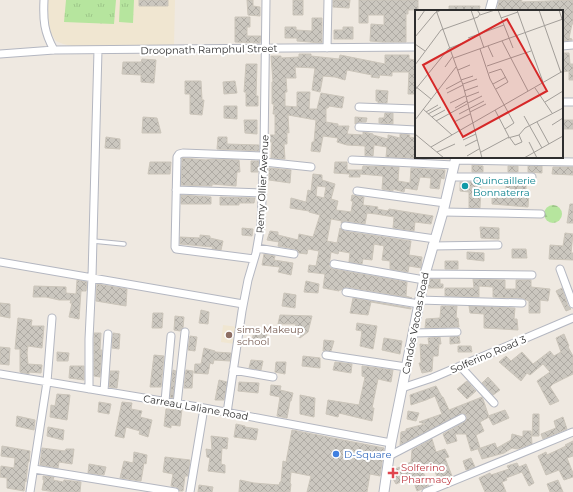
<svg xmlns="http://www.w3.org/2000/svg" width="573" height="492" font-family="Montserrat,sans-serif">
  <defs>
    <pattern id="grass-tufts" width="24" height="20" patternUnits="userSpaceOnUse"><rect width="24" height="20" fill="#b6e59e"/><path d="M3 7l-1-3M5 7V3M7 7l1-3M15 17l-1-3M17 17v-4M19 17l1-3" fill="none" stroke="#9dc588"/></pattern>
    <pattern id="forest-firs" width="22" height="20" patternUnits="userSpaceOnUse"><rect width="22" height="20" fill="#b6e59e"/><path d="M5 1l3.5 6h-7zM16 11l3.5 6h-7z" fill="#9dc588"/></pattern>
    <pattern id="building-cross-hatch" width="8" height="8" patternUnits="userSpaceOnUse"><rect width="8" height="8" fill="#cbc7bf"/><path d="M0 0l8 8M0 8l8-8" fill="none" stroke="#afaba4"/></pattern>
  </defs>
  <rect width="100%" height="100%" fill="#efe9e1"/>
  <path fill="#f0e6d1" d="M45,0H175L174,47L72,46L63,44L56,41L48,29Z
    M223,325L238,327L235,344L221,342Z"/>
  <path fill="url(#grass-tufts)" d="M66,0H116L114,24L64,22Z
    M120,0H134L133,23L119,22Z"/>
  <path fill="url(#forest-firs)" d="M544 214a9 9 0 1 1 18 0a9 9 0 1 1-18 0Z"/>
  <path fill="url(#building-cross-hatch)" stroke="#cbc5ba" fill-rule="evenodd" d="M139,0H168V6H139Z
    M247,0H253V6L260,7V16L248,15Z
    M293,0H303V15H293Z
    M333,0H350L349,8L333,7Z
    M359,0H418V10H408V14H406V42H383L370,41L371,24L384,25V15H368V23H359Z
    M499,0H522L521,2L573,0V24H572L569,38L572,39V40L562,41L564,13H562V11H497Z
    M449,6H480L479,11H449Z
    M235,17H250V27H247V36H261L260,43L235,42Z
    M312,18H322V43L297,41V38H285V27H296V30L312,31Z
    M343,27H353V39H334V30H343Z
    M562,53H569L570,64H573V80H569V71L562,72Z
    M299,54H311V56L339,59L340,55L385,64V55H409V59L416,60V91L415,94H408L409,72H392V76L380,75L379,78L371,77L372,75L347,70L345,80L335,77L323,76L320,92L312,90L315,68L295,67L296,78H286L287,92H285V106L297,107V92H310L309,109H317L321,93L344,97L342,108L329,106L328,108H326V122L338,124V126H349L347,134L363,135V132L369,133L373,134V135L388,139V135L400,138V134L410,135L409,137L416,138V157H428L427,159L386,157L387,147L374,145L373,156H365V146L347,145L337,142L338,138L323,136L320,152L311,151L312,142H314L316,120L288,115L289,133L287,132V144H284L285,159L271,158L272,142H270V135H275V114H273L274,104H272V82H273L271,56H281V58L299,57Z
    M142,59L156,60L154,83L141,82V75L122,74L123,62H141Z
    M246,64H257L256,96H258V106H246V92H244Z
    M185,81H201L202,100H204L202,115L190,114V94H185Z
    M235,81L237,93L224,94L223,82Z
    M376,90L388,91L387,103H378V101H376Z
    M224,106H237V119L224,118Z
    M385,113H393V124L379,123V118H384Z
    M143,117L157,118L161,133H142Z
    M355,117L367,118L366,122H359L355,124Z
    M244,120H257V134L245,133Z
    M562,120H573V129H562Z
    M106,137L120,139V149L105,148Z
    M218,137H227V144L259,145V151L217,149Z
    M182,158L206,160L213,159L239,160L240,172H237L236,186L212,184V186L181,185Z
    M251,161H259L258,172H251Z
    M150,162H171L170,174H148Z
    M335,162H347V170H362L363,166L399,167L398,181L410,183L411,168L445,170L444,179L441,178L439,189L430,188L431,178L420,177L417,190L405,188L404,192L393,189V191L382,189L383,176L360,174V177H349L350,174L334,173Z
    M472,165L483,166V172H472Z
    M508,166H518V172H508Z
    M528,166H542V173L528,172Z
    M553,167H573V175L552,174Z
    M269,168L291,170L290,183L269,180Z
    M313,174L322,175V180L335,184L331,199L338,201L336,210L351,212L353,201H351L352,195L364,197L363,205L378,207L377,209L388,211L389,209L433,216L431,224L415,222L414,231L393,228L394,217L376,214L367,213L365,224L346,221L341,223L342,221L331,219L327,241L337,243L340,228L344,231L411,241L409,255L422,257L421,268L409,266L408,272L390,269V261L382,260L384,246L374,244L372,260L363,259L362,264L349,262L350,253L339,251L338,254L331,252L329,267L333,269L407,282L406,296L412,298L347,287L344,288L341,290H339V291L323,288L325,274L308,272L309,265L316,266L319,251L308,249L307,254L299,253L295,249L278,246L279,242L267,240L270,231L278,232V235L298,240L299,234L313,237L320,215L309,212V211L290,208L291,198L306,202L308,190L311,191ZM317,186L326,187L324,198L316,196Z
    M460,182H481L480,208H469V192L460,191Z
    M506,182H513V184H526V192H529L528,207L492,204V197H506Z
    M181,195L211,197V204H181Z
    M220,197L255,198L254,203H239V205H220Z
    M570,204H573V223H567Z
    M480,227L499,228V239L481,238Z
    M242,228L253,229L252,236L242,235Z
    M565,233L573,234L571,253H573V260L549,259L550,245L563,246Z
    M200,235L210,236V238L223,241L221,250L212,249L213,247L180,244V237L200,238Z
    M512,249H526L527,258H512Z
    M467,252L484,253V261L467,259Z
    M264,254L275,256L274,260L293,263L291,275L278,272L280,267L262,265Z
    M445,261H458V269H445Z
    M430,279H440V284H443V288H428Z
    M473,279L505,280V289H516V280H531V287L550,289L548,301L540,300V313H529V301L522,298L493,297V287L479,286V297L445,296V288H474Z
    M77,280L87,282L86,291H81L79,319L69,317L72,303H70L71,300H59L46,297H33L34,286L66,287V293L76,294Z
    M306,281L319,284L318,293L304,292Z
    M97,284L127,289L126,306L96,301Z
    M562,288L568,306L571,309L566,311L556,291Z
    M284,293L296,295L295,308L282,306Z
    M353,298L411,308V309L371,302L368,315L350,313Z
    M0,303L10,304V318L0,316Z
    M441,306H457L456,318H458L459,327L425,328L426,319L440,318Z
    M469,306L515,308L514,319H517L518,330L484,328V314L470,313Z
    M201,310L209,312L208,324L199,323Z
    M153,313H163L162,328H152Z
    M280,315L312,316L308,332L300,338L294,333L296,324H278Z
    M175,316L184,317L183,328L180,331L174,330Z
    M18,318L32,320L31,326H44L42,348L28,346L27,353L28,364L42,365L41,373L29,372V374L20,372V349H15Z
    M357,323L377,326L373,349L360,346L362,331L356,330Z
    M254,330L267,332L266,343L252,341Z
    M94,333H101L100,350H102L100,377L94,376Z
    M113,333L120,334L119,349L112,348Z
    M564,334L569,346L568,347L573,356V374L553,384L550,387L559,401L550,405L537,381L550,372L543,364L530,375L527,373L521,381L499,362L506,356L511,361L522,352L533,364L550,351L554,356L561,352L556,338Z
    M190,336L197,337L195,351L188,350Z
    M459,336L460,343L450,344V337Z
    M440,337L441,344H439L438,356H433L432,371L422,373L419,363H421L420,344L429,345L428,338Z
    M384,338L402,341L400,354L382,350Z
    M324,340L334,341L331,351H323Z
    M458,346H471L472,352H458Z
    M0,347L10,348L9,365L0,364Z
    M204,348L215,351V352L231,353L230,361L214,360L213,364L210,363L208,374L194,373L195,364H201Z
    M57,352L69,353L68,361H57Z
    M154,355L164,356L161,387H150Z
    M303,356L320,358V368L302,366Z
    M251,360L263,361L261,370L249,368Z
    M276,362H286L285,374L275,372Z
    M335,362L352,364L351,373L333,370Z
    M70,366H84V380L69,378Z
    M362,366L393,370L391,382L378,379L372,408H374L372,421L339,413L338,417L326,414L328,400L359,405L365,377L362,376Z
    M173,370L176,371L173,398L170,397Z
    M186,370L193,371L192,388H184Z
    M110,371H119L117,388L109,387Z
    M488,377L500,390L493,395L482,383Z
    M219,380L227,382L224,400H215Z
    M467,381L476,391L467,399L457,389Z
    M239,382L259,383L258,393L238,391Z
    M271,385L281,386L280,390L293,393L291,401H290L287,418L277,416L280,397L270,395Z
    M436,386L442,397H443L449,410L482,397L483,399L489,417L480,422L484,431L476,435L480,448L471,451L466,434H455L457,441L447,444L443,434L466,421L467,416L463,413L400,445L401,432L406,431V429L425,424L419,422L442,414L435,396L426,400L411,405L410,395Z
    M57,394L70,395L67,420L50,417L51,405L55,406Z
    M300,395L315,398L314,417L300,414Z
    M99,402L111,404L109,414L98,412Z
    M122,402L132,403L131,409L142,411L140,417L152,420L148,437L139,434L140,431L126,427L124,438L115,436Z
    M166,409L175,410V409H182L180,426L171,425V428L164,426Z
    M505,410L509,418L493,425L488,416Z
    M408,411L419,413L416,421L407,419Z
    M533,414H539V436H532Z
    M17,416L35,420L34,430L16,426Z
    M563,417L567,429L543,439L541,434L556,428L554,421Z
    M236,424L245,426V427L258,429L256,440L234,437Z
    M48,427L64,430L63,440L47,436Z
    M292,430L384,448L380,476L370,474L367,492H307L311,476L291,472L290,483L291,484L290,492H239L240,480L254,483L279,485L280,482H281L283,461L286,462Z
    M523,431H531L532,444L518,449L512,448L504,453L482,459L478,449L495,443L497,448L511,440L512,434L523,437Z
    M211,436L228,438L227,449L222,448L221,464L225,465V473L208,471L210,458L207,457L206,449L212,450Z
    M432,439L436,452L445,449L449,457L445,458L452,476L439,481L433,467L423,472L429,485L422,489L417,491L412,477L396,484L392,477L393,470L411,462L412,450Z
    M573,441V456L567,458L573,473V477L564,480L559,470L546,475L538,456L546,452L547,455L566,446L565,445Z
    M2,446L30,451L29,462H28L26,482L25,481L24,491L7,488V478L0,477L1,466L14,468L15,458L1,456Z
    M42,448L65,451L66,449H74L72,464L59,462L58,468L40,465Z
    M134,452L147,455L146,464L144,463L141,481L120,478L124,461L133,463Z
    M165,457L190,460L188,476H185L183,491H180L176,487L171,486L173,474L163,472Z
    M471,458L475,467L466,470L463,461Z
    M517,463L519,467L526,464L534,483L529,486L522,472L506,478L507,480L502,482L506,492H485L479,478L490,473L491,475L509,469L507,466Z
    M89,464L106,467L104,475L88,473Z
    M43,476L54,477L53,480L63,482L64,480L81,482L80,492H55L42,490L44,480H43Z
    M558,480L563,492H550L547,484Z
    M199,485L213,487L212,492H198Z"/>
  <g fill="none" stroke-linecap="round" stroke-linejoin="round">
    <g stroke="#b4b7c1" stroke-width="5.5">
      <path id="lane" d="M93,241L124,244"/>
    </g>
    <g stroke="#b4b7c1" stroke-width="9">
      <path id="street" d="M44,0C43,20 44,32 54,50
        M562,46L573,45
        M327,48L328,0
        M0,54L54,50L416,47
        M562,102H573
        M359,107L416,109
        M359,127L416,130
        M352,160L454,165
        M455,160L573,162
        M264,162L311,167
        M451,177H532
        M176,190L262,193
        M357,191L445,203
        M443,212L541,214
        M345,226L435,239
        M432,246L498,245
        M257,248L294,254
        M254,259L176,249L175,247L177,157L179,154L183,153L264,156
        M0,262L243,304
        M334,264L424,280
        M560,269L573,304
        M425,274L532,275
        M346,292L419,304
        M419,300L522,303
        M413,333L457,332
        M326,355L406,367
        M460,366L494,403
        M233,370L273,377
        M0,374L204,408L391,443
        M402,388L432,378L573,318
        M89,389V339L92,277L98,50
        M104,391L108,334
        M165,401L171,336
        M177,404L185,332
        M227,413L242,311L248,280L256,253L261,224L264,150L266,0
        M389,456L462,418
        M34,469L175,492
        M30,492L47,382L52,318
        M190,492L204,408
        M426,492L573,432"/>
    </g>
    <g stroke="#b4b7c1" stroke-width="11">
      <path id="secondary" d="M490,11L493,0
        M384,492L391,443L425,274L443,212L456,157"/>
    </g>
    <use href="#lane" stroke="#fff" stroke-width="3.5"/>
    <use href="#street" stroke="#fff" stroke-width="7"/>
    <use href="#secondary" stroke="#fff" stroke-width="9"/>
  </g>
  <circle fill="#0f9aa8" stroke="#fff" stroke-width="1.5" cx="465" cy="186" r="4"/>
  <circle fill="#8d6e63" stroke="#fff" stroke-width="1.5" cx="229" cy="335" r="4"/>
  <circle fill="#3f7fe0" stroke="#fff" stroke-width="1.5" cx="336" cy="454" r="4"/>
  <path fill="#e0444e" stroke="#fff" stroke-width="1.5" d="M391 467h4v4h4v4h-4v4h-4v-4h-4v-4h4z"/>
  <g text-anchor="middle" stroke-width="4" stroke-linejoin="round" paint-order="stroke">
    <g font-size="10" fill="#2e2e2e" stroke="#fff">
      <text transform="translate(209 49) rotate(-1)" y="4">Droopnath Ramphul Street</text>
      <text transform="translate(262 184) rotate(-87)" y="4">Remy Ollier Avenue</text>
      <text transform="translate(415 323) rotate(-79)" y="4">Candos Vacoas Road</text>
      <text transform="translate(488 354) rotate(-23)" y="4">Solferino Road 3</text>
      <text transform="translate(196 407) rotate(10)" y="4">Carreau Laliane Road</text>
    </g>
    <g font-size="10" fill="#0d838f" stroke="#fff" text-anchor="start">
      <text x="473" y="184">Quincaillerie<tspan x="473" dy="12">Bonnaterra</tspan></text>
    </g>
    <g font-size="10" fill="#785e54" stroke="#fff" text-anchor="start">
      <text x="237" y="333">sims Makeup<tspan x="237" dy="12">school</tspan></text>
    </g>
    <g font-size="10" fill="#366cbe" stroke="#fff" text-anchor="start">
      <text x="344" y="458">D-Square</text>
    </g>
    <g font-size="10" fill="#be3a42" stroke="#fff" text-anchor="start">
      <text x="401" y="471">Solferino<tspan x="401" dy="12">Pharmacy</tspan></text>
    </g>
  </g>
  <g transform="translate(415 10)">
    <rect width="148" height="148" fill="#efe9e1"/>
    <path fill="none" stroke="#a29e99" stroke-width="1" d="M21,0L48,75L67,148M56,0L69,38M83,0L98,38M102,0L128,72M124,0L146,63M144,0L148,12M65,5L80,0M86,8L103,2M3,10L10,0M0,27L20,3L26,0M53,28L89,15M87,31L113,81M0,34L10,41M73,36L78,47M35,38L48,33M65,39L75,69L99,113L90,119M39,48L148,9M0,55L26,20L63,7L65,4L62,0M72,56L116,41M30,57L38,46M43,60L55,55M74,63L86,59L93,72L81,79M46,70L58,66M48,74L62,69M78,74L91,67M0,76L16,89M120,78L137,103M31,79L46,71M0,80L35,37M49,81L63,76M32,83L48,75M51,87L64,82M130,92L148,81M35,93L50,86M53,93L67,86M40,98L52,91M8,99L37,125M11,102L23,95M55,102L71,94M13,104L26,97M44,104L69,91M109,106L127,138M17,107L30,100M0,110L41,57M21,111L52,94M39,112L55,104M122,112L134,134M137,115L148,108M0,124L29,148M93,128L104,125L110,118L148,98M95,128L100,135L107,132L104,125M48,130L61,124M114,132L122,148M50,136L62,130M16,137L148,61M22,142L40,134M66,142L94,127L80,100M52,146L64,139M109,148L148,126"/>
    <path fill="#d62828" fill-opacity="0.15" stroke="#d62828" stroke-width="2" d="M92,9L132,81L48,127L8,55Z"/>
    <rect width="148" height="148" fill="none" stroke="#2e2e2e" stroke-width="2"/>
  </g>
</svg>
